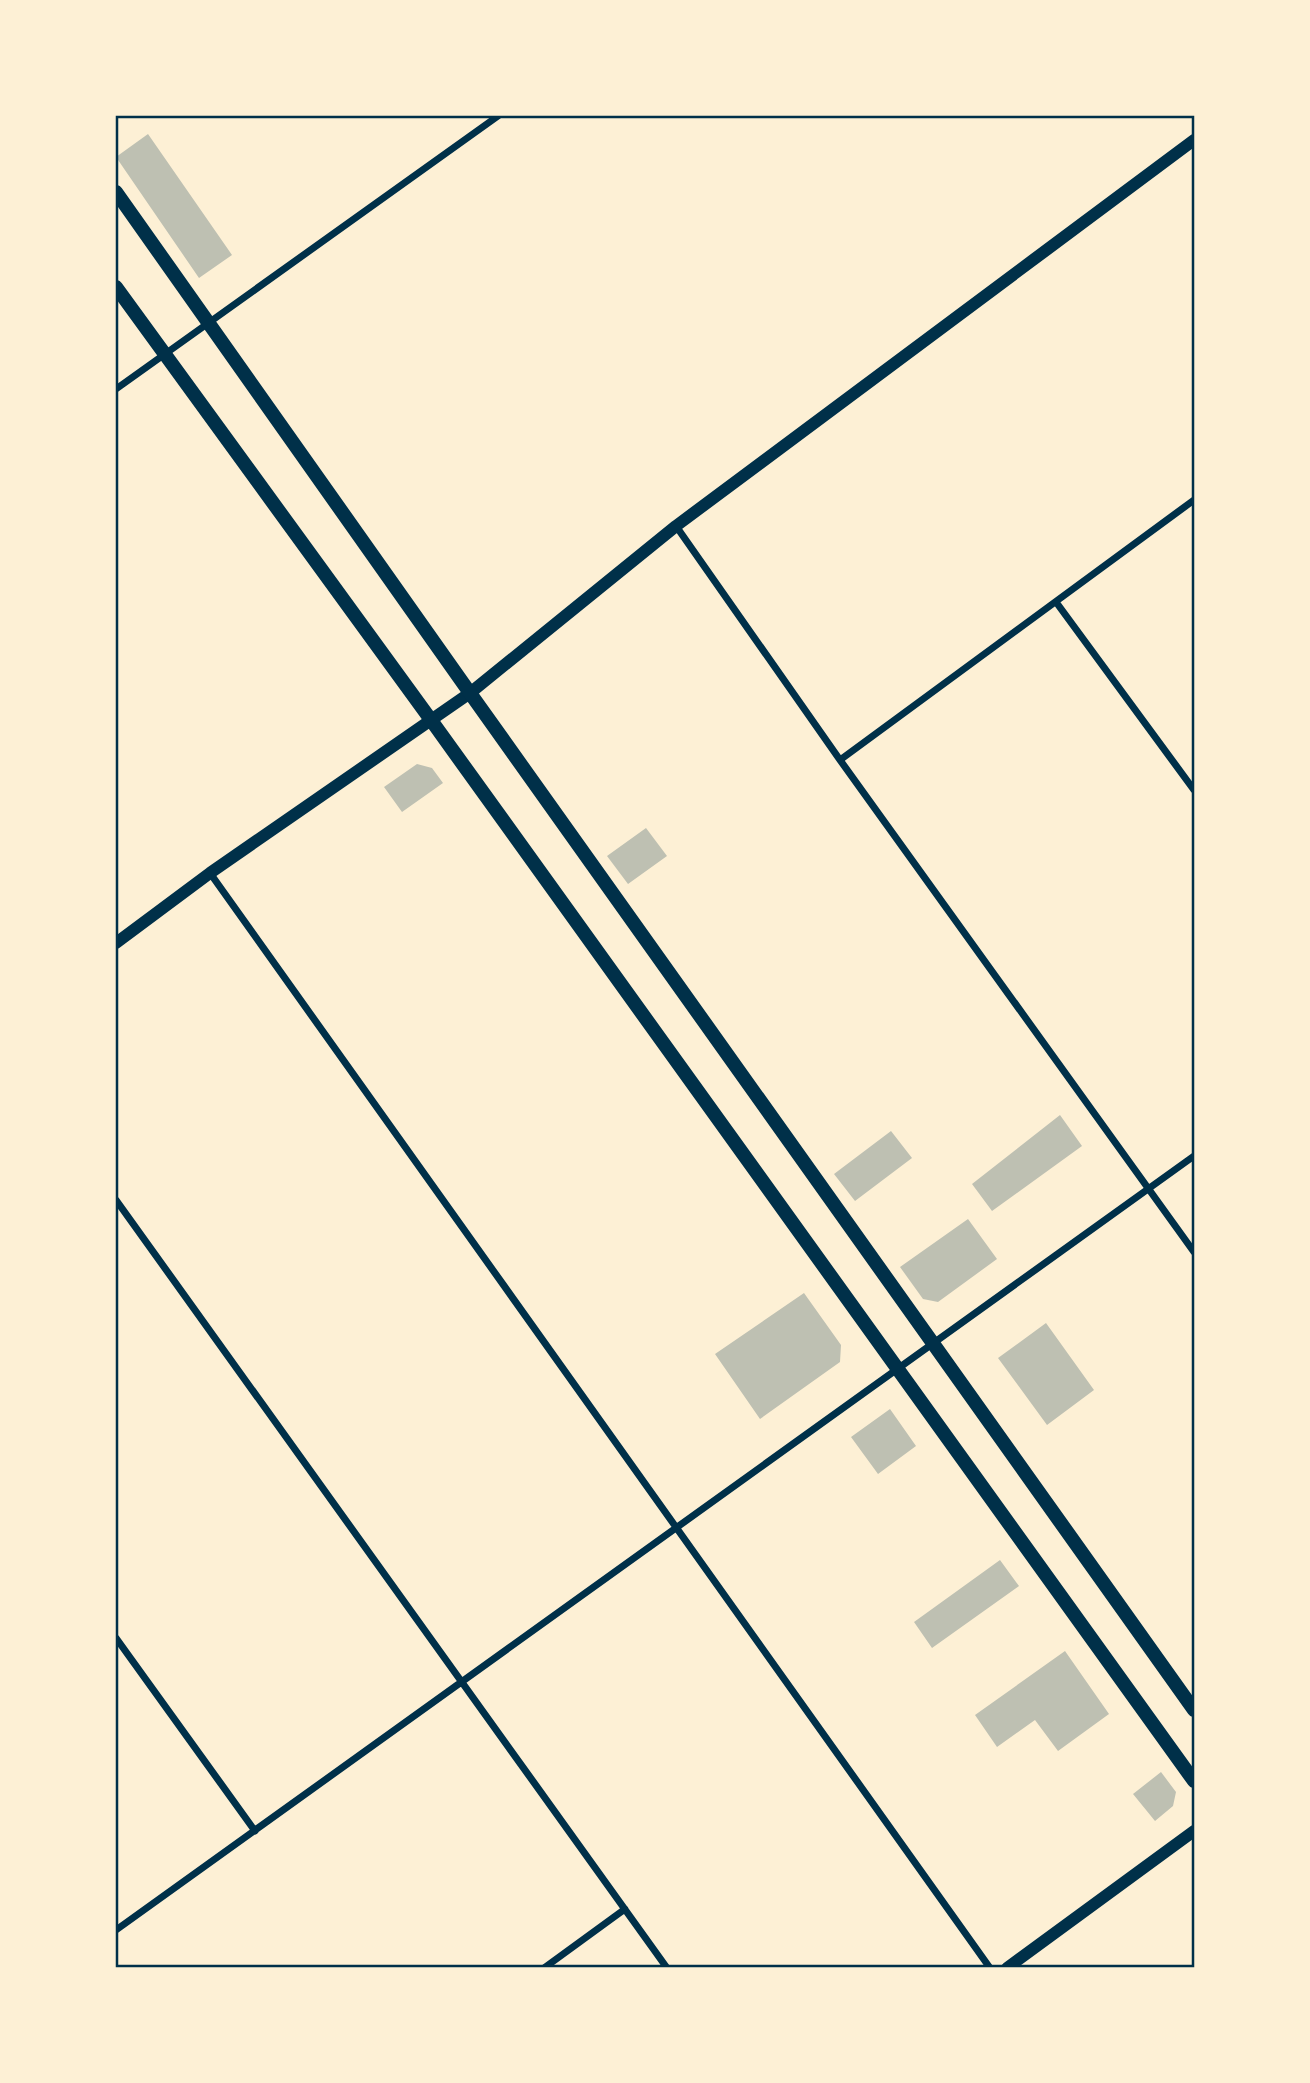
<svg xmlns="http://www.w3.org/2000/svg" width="1310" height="2083" font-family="Lora,serif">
  <rect width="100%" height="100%" fill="#fdf0d5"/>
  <path fill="#bec0b2" d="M148,134L232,255L199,278L116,157Z
    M417,764L432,768L443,783L402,812L384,787Z
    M646,828L667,856L628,884L607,856Z
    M1060,1115L1082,1146L992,1211L972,1184Z
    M891,1131L912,1158L855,1201L834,1174Z
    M968,1219L997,1259L938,1302L923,1299L900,1267Z
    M804,1293L841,1345L840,1362L760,1419L715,1354Z
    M1046,1323L1094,1390L1047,1425L998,1358Z
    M890,1409L916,1446L878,1474L851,1437Z
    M1000,1560L1019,1586L932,1648L914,1622Z
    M1065,1651L1109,1714L1058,1751L1035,1720L997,1747L975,1715Z
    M1161,1772L1176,1792L1173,1806L1155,1821L1133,1794Z"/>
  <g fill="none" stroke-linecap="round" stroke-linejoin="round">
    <path stroke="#003049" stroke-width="7" d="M116,389L498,116
      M676,526L840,760L1194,1252
      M1056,602L1194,790
      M840,760L1194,500
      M210,873L990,1968
      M116,1200L667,1968
      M116,1638L255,1831
      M116,1930L1194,1156
      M544,1968L625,1909"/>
    <path stroke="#003049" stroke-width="12" d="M116,943L210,873L470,693L676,526L1194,140
      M1007,1968L1194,1831"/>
    <path stroke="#003049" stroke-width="14" d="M116,192L470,693L1194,1710
      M116,287L431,720L1194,1781"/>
  </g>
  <rect width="1310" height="2083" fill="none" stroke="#fdf0d5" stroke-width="234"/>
  <rect x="117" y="117" width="1076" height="1849" fill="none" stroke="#003049" stroke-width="2.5"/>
</svg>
